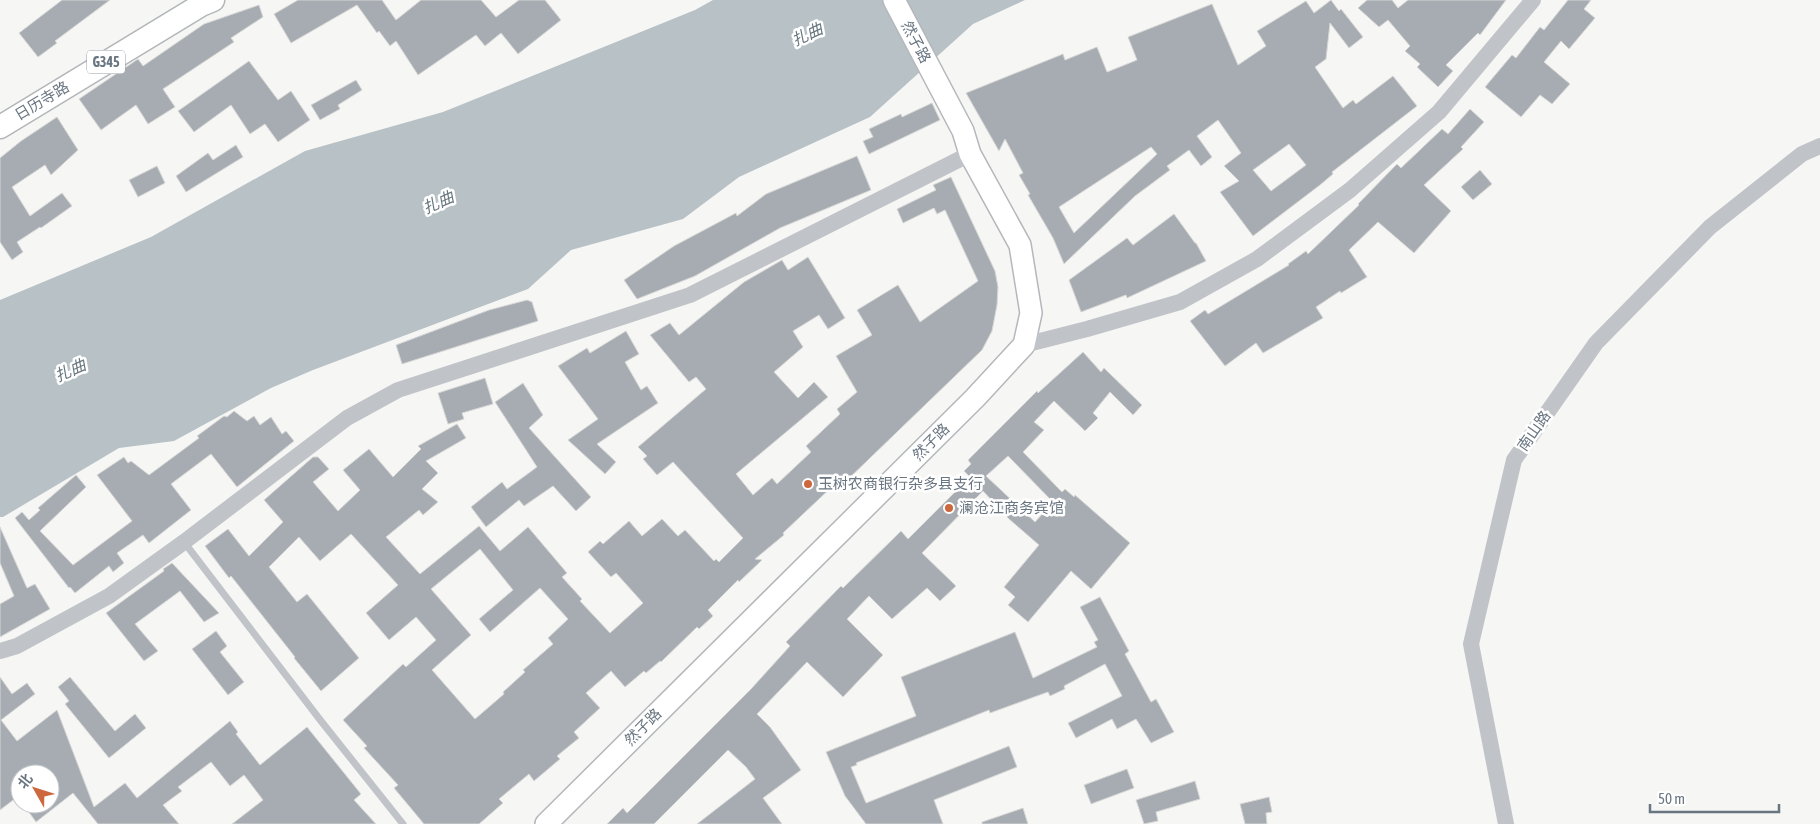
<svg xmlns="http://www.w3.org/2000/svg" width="1820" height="824" font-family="'Asap Condensed','Noto Sans SC',sans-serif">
  <rect width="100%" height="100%" fill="#f6f6f4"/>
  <path fill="#b8c1c5" d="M713,0H1025L973,24L870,117L739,177L683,219L571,250L528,289L313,370L271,388L174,441L119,448L3,517H0V300L151,237L305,151L443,112L695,10Z"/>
  <path fill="#a6acb2" stroke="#d8d8d6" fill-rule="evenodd" d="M62,0H110L55,41L57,43L38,57L19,33Z
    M298,0H382L396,20L421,0H481L496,17L519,0H545L561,20L518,54L501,33L485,46L476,35L418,75L396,41L390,46L379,31L377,33L357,5L291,43L274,14Z
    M1331,0L1339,11L1341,9L1363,37L1349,48L1330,23L1326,59L1315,67L1343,108L1353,100L1356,104L1393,76L1417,106L1332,172L1333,174L1320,185L1253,236L1220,192L1239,181L1224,166L1241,153L1218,120L1197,136L1212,157L1201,166L1189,150L1167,166L1170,170L1135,196L1064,264L1053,238L1028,195L1030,194L1019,175L1023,173L1005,139L999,151L966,93L1063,54L1065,60L1097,47L1107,72L1137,60L1128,37L1212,4L1238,65L1266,46L1257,31L1306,1L1314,13ZM1289,144L1306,165L1271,191L1253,170ZM1151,147L1157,154L1074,233L1059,207Z
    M1367,0H1392L1398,8L1408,0H1506L1480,35L1478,33L1446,65L1453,71L1438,87L1417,67L1420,64L1405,51L1410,46L1388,20L1379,27L1358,8Z
    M1568,0H1591L1584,9L1595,18L1569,49L1561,41L1544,62L1570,84L1552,104L1540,95L1521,117L1485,87L1512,55L1516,58L1540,27L1544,30Z
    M259,5L263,17L231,38L234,42L163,89L175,107L148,124L136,105L101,130L79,99L138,59L143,66L204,24Z
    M249,61L278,100L291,91L310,120L278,142L265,124L250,134L231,105L194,132L178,111Z
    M356,80L362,90L338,105L340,109L320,120L311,105Z
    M932,103L940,120L869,154L863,141L873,137L869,129L901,114L902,117Z
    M1470,109L1484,122L1461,147L1463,149L1424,185L1451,211L1414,253L1378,222L1349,250L1367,277L1341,293L1340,291L1316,307L1323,318L1263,353L1256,343L1225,366L1190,321L1205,310L1208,314L1289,265L1288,264L1306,251L1308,254L1359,205L1358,204L1397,164L1401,168L1442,129L1448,134Z
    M57,117L78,150L51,175L45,165L12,187L30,216L62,193L72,206L41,228L40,227L17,242L23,252L12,260L0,242V158L21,141Z
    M236,145L243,157L186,192L176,176L208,153L213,160Z
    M857,156L871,190L780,228L695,276L637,299L624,280L674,246L736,213L737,216L766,194Z
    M157,166L165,183L138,197L129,180Z
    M1480,170L1492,184L1473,200L1461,187Z
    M951,177L995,271L998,287L997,305L992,331L982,350L841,486L837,482L783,533L784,535L755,559L762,560L739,582L738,580L708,610L713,616L699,629L697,627L661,662L660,661L646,673L644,671L625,687L611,671L586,693L600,708L574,732L579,738L557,756L560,759L534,781L529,774L499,799L503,803L479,824H424L394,788L398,785L364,748L367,746L343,720L403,664L406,667L436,640L416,617L389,640L366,613L398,585L351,534L320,561L299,537L269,567L297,602L307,594L359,658L321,691L294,658L295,657L231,576L229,578L205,546L228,529L249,556L283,522L264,500L313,457H318L329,469L313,482L338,511L360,490L343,470L369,449L393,477L421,449L418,446L457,424L466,438L426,461L438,473L422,489L438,502L423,515L419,510L386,537L420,574L479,526L500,551L528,527L567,573L562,577L582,599L580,601L610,633L643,603L616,573L611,577L588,552L600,541L603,544L629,521L642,536L662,519L678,536L685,530L714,561L716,559L719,562L743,538L673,462L657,475L643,459L647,456L638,447L706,389L696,377L689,382L650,335L670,323L679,335L744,282L782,260L788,270L808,257L845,318L828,329L819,315L793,331L803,347L774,372L798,398L814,382L828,397L736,474L753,495L772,478L777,484L811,452L806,446L840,414L837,409L857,392L836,356L872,335L857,310L898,285L920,322L978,281L945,210L937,214L934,208L903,223L897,209L936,190L933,185ZM480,549L513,590L479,619L490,632L540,588L568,619L548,638L553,644L523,670L525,672L503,692L504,694L475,719L432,670L471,635L431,589Z
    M1174,214L1195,243H1196L1206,261L1127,298L1126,295L1081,312L1069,280L1127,238L1133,245Z
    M527,300L532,302L538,321L402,364L396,345L489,310Z
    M626,331L639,354L625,362L641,390L647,386L658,403L597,444L616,462L605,474L568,440L598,419L558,366L587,348L590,353Z
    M1083,352L1101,372L1104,368L1142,405L1133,415L1110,392L1093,413L1098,418L1085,431L1054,401L1034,422L1044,430L1023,452L1062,492L1065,489L1074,497L1075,495L1130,543L1091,589L1071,571L1028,622L1008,605L1015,597L1004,587L1039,545L1009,519L983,491L922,553L956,586L940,601L927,588L892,619L869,596L847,619L883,655L843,697L807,662L757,714L770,727L801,770L763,798L782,824H697L755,779L746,767L728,750L654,824H607L623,808L627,813L751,689L790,646L786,642L841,586L843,588L901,531L908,539L970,477L964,471L971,464L968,460L1037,391L1038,393ZM1008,456L1053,502L1035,522L986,476Z
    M485,378L493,404L462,413L464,419L448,424L438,393Z
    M523,383L543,415L529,428L591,497L576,511L553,486L524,506L519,500L486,527L471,507L502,482L507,489L537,467L495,402Z
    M234,411L247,421L254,416L260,425L271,417L282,434L286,431L294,441L237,487L211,454L171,484L191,510L149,543L143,535L117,553L124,563L113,572L109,566L75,593L70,587L69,588L15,518L22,512L29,520L40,510L38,508L76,475L86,487L40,531L73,565L132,521L97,475L124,457L128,463L131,461L149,475L199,438L197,436L224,416L227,417Z
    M0,527L27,588L35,584L50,609L0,637V604L14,596L0,563Z
    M172,563L219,613L204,622L180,591L135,624L158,651L144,661L106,613L164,571L163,569Z
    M1100,597L1129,651L1125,654L1151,702L1156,699L1174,732L1151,743L1136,719L1117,729L1112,719L1076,738L1068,723L1122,696L1105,664L1064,686L1065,689L1050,696L1048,692L990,713L989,710L856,763L857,765L851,767L866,803L1009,746L1017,767L934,800L943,824H866L845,796L826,752L916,716L901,677L1015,632L1033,678L1097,647L1094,642L1098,640L1080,607Z
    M216,631L227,646L220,652L244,682L228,695L192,649Z
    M0,677L12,694L27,683L35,694L1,720L17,741L57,710L94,807L125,783L137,798L230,721L238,732L236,734L260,765L307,727L361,794L354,800L376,824H232L263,800L244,775L230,786L211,762L178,787L182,791L163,805L179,824H98L73,793L36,822L23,804H50V774H20V795L0,810Z
    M70,677L115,731L135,714L146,728L109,758L65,704L69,701L58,687Z
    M1127,769L1134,788L1091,804L1084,785Z
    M1195,781L1200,799L1156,812L1158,821L1144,824L1136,800Z
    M1269,797L1272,812L1266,813L1267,824H1245L1240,804Z
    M1023,808L1028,824H982V822Z"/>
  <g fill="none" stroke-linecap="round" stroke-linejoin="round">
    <g stroke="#b4b7bb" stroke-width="24">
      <path id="primary" d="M546,824L975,398L1024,345L1031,313L1020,245L970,154L963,131L894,0"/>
    </g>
    <g stroke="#b3b6b9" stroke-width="25">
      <path id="trunk" d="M0,127L201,5L213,0"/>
    </g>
    <path stroke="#c0c3c7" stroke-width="7" d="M184,542L321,721L403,824"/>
    <path stroke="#c0c3c7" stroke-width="16" d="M1024,345L1087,329L1180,302L1257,259L1350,190L1439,112L1533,0
      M0,651L17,646L109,596L184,542L347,418L398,390L690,295L970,154
      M1506,824L1471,644L1514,460L1596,343L1710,227L1802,154L1820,146"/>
    <use href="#primary" stroke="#fff" stroke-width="21"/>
    <use href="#trunk" stroke="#fff" stroke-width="22"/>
  </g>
  <g fill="#cd673d" stroke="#fff" stroke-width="2">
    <circle cx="808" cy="484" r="5"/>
    <circle cx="949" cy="508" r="5"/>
  </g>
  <g text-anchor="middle" stroke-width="5" stroke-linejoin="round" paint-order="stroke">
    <rect fill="#fff" stroke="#969ea7" stroke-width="1" x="87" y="50.5" width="38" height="23" rx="4"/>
    <g font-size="14" font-weight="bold" fill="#697581">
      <text x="106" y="67">G345</text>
    </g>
    <g font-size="15" fill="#697581" stroke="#fff">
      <text transform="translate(916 42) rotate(62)" y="5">然子路</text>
      <text transform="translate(42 101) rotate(-31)" y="5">日历寺路</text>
      <text transform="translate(1534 431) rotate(-55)" y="5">南山路</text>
      <text transform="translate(931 442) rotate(-45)" y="5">然子路</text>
      <text transform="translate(643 727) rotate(-45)" y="5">然子路</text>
    </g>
    <g font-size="15" fill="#697581" stroke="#fff" text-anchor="start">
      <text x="818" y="489">玉树农商银行杂多县支行</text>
      <text x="959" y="513">澜沧江商务宾馆</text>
    </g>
    <g font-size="16" font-style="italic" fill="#65757d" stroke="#fff">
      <text transform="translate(807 34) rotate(-25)" y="6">扎曲</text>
      <text transform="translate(438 202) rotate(-24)" y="6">扎曲</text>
      <text transform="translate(70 370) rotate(-24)" y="6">扎曲</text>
    </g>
  </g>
  <g transform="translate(35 789) rotate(309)"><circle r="24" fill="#ffffff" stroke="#c3c8cd"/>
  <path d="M0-4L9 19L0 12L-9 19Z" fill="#cd673d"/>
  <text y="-8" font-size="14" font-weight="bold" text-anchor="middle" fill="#697581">北</text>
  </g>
  <path d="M1650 804v8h129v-8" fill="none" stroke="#697581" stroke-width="2.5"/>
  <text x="1658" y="804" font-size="15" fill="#697581" stroke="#ffffff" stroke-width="4" paint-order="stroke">50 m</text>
</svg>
